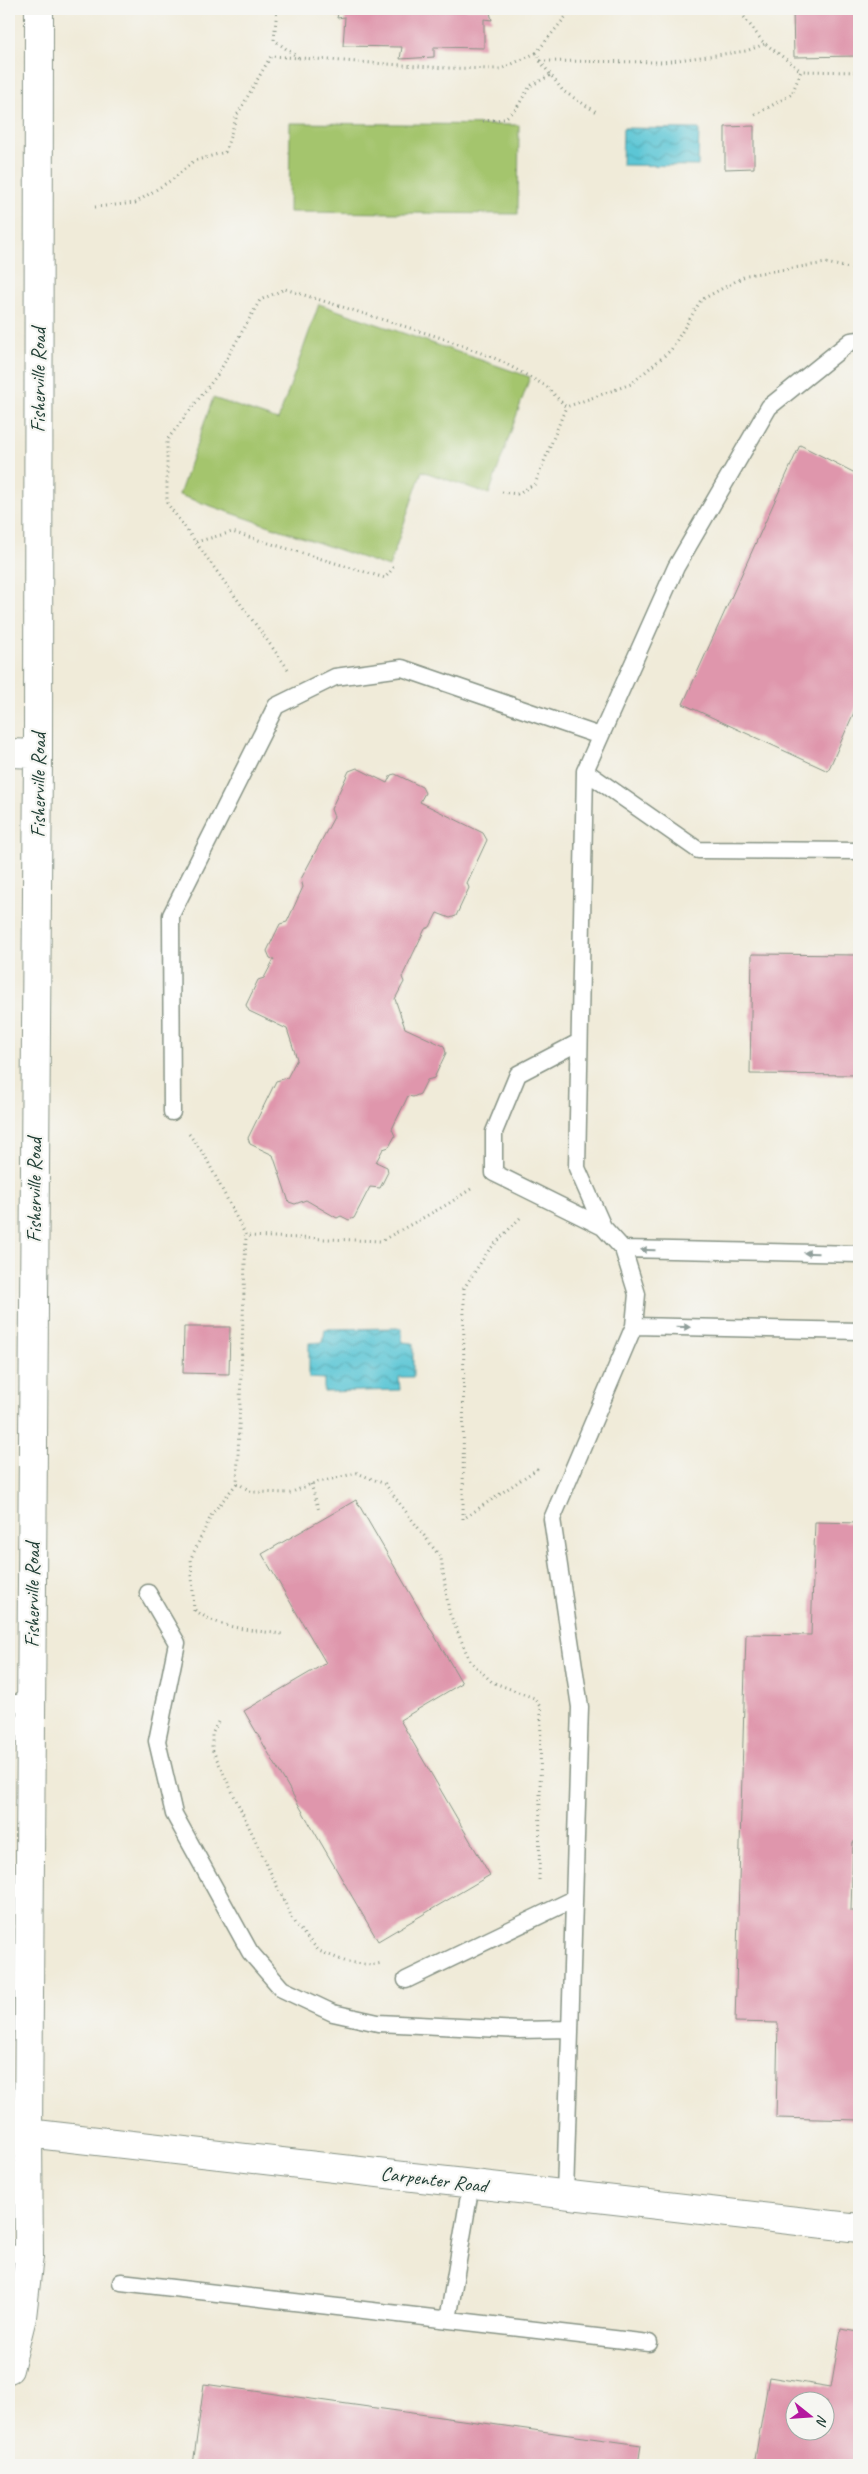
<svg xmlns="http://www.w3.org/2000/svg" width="868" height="2474" font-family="Caveat,sans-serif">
  <defs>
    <pattern id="water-waves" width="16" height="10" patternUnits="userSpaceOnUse" patternTransform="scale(1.25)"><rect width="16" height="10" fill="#5bc6d5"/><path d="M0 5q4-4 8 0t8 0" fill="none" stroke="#4ba2ae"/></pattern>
  </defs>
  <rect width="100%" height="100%" fill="#f6f6f2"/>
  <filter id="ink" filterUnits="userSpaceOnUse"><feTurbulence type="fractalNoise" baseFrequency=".02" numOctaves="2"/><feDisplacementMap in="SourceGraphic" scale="10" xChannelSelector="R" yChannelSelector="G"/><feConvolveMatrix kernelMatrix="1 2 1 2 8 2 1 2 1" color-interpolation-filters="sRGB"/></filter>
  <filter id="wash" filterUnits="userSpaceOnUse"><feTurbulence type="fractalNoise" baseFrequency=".0096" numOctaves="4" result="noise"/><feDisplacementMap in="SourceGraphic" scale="20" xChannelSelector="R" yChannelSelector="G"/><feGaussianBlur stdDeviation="1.12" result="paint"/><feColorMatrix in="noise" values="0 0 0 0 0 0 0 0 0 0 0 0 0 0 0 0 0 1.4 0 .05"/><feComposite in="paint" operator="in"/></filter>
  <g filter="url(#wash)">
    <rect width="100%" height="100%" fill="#f0ebd9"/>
    <path fill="#a4c56d" stroke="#628150" d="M290,123L519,125L518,214L289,212Z
      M319,304L530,377L489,494L422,471L389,567L179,495L213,398L278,420Z"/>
    <path fill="url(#water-waves)" stroke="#3d8284" d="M623,128L699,129L698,166L622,165Z
      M402,1328V1342L413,1343V1377H399L400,1390L324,1392V1379L309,1378V1343L323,1342L325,1329Z"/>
    <g id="blocks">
      <path fill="#df96ac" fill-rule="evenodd" d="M339,9H489L492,20L484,19V48L434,47V57L400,59L402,47L343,46L345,17L337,18Z
        M793,9H859V56L794,57Z
        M754,126V168L725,169V127Z
        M800,445L859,475V701L828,771L683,704Z
        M357,768L387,783L391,775L395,774L422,787L425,793L420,802L483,833L487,840L467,883L469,888L456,916L450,918L437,913L430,927L425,929L402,977L404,982L395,999L405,1028L444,1046L446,1053L434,1078L427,1080L420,1094L413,1097L408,1096L392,1129L395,1136L389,1147L383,1149L376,1162L387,1167L388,1172L380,1188L370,1187L354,1218L349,1220L341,1216L337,1218L306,1200L295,1204L289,1202L273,1155L250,1144L248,1138L276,1081L287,1078L297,1059L287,1029L249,1011L246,1005L258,980L264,978L274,959L270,958L267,951L280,924L287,922L303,887L301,879L334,817L331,809L349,771Z
        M752,954L859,955V1075L750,1074Z
        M184,1327H230L229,1374L183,1373Z
        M356,1500L462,1683L400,1720L490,1875L378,1941L244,1711L326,1663L262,1554Z
        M815,1522L859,1523V1842H853L851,1911H859V2120L776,2118L778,2023L735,2022L746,1634L811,1635Z
        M841,2329L859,2332V2465H754L769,2377L831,2387ZM796,2402H826V2432H796Z
        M204,2384L641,2445L638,2465H193Z"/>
    </g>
  </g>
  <g filter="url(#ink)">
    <use href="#blocks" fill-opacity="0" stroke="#889486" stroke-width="1"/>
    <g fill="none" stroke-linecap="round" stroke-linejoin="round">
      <g stroke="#889486" stroke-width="19">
        <path id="lane" d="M585,771L698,850L859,851
          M579,1042L518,1074L494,1132V1173L603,1227
          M172,1112L171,915L276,706L335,677L402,668L600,736
          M623,1249L859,1254
          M634,1326L859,1331
          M148,1593L177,1643L157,1741L174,1814L250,1952L282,1989L333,2013L378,2023L519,2030L570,2029
          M9,1703H31
          M406,1980L574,1899
          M565,2195L580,1707L552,1519L634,1326L637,1294L623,1249L603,1227L577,1168L585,771L676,567L769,407L851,341L859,340
          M9,2253L29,2256
          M121,2282L649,2343
          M448,2320L471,2184"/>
      </g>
      <g stroke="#889486" stroke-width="30">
        <path id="street" d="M9,753L38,754
          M10,2131L859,2228
          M9,2369L22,2317L29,2256L28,2133L38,754L39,9"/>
      </g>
      <path stroke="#889486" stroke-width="3" stroke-dasharray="1 4" stroke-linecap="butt" d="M277,9L274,40L299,58
        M738,9L762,41L801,71
        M536,53L572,9
        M540,61L563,91L598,113
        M755,115L792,94L801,71L859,72
        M483,121L504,119L516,109L530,86L551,75
        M95,207L135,203L173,179L194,161L225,152L237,115L271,56L446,68L501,69L536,53L540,61L663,62L746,51L765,44
        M502,492L517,494L535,484L566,407
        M196,542L232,532L385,578L394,567
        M288,669L167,503V440L218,374L260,300L285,289L445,339L499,360L546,386L566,407L631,384L671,350L701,300L747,275L826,263L859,270
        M189,1134L205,1156L246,1236L381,1241L448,1204L471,1189
        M520,1218L489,1250L464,1288L463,1519L537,1469L538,1473
        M237,1483L252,1492L290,1493L311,1484L357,1473L385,1484L441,1558L449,1612L470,1661L492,1682L534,1698L541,1708L539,1883
        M311,1484L319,1511
        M195,1610C219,1629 252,1630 282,1634
        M194,1611L191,1558L212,1514L237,1483L246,1236
        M218,1722L212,1734V1749L295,1924L319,1951L347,1962L371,1965L382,1963"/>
      <use href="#lane" stroke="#fff" stroke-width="16"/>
      <use href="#street" stroke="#fff" stroke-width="28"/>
    </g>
    <defs><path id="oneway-solid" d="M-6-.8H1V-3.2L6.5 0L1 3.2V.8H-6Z" transform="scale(1.25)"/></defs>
    <g fill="#8f9e9a">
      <use href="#oneway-solid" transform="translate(648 1250) rotate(-179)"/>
      <use href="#oneway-solid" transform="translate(811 1253) rotate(-179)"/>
      <use href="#oneway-solid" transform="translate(683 1327) rotate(1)"/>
    </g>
  </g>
  <g text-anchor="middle" stroke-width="4.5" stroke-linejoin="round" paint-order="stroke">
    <g font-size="20" fill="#1f3d34" stroke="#f6f6f2">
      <text transform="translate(38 380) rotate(-90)" y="7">Fisherville Road</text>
      <text transform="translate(38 785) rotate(-90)" y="7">Fisherville Road</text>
      <text transform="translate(34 1190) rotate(-90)" y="7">Fisherville Road</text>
      <text transform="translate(32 1595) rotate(-90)" y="7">Fisherville Road</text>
      <text transform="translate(434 2179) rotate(7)" y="7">Carpenter Road</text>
    </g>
  </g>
  <rect width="868" height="2474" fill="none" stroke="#f6f6f2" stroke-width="30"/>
  <g transform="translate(810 2416) rotate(107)"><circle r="24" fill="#f6f6f2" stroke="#a0aca6"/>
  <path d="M0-4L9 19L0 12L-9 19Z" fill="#b5179e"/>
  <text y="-8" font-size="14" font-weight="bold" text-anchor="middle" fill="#1f3d34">N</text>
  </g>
</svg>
